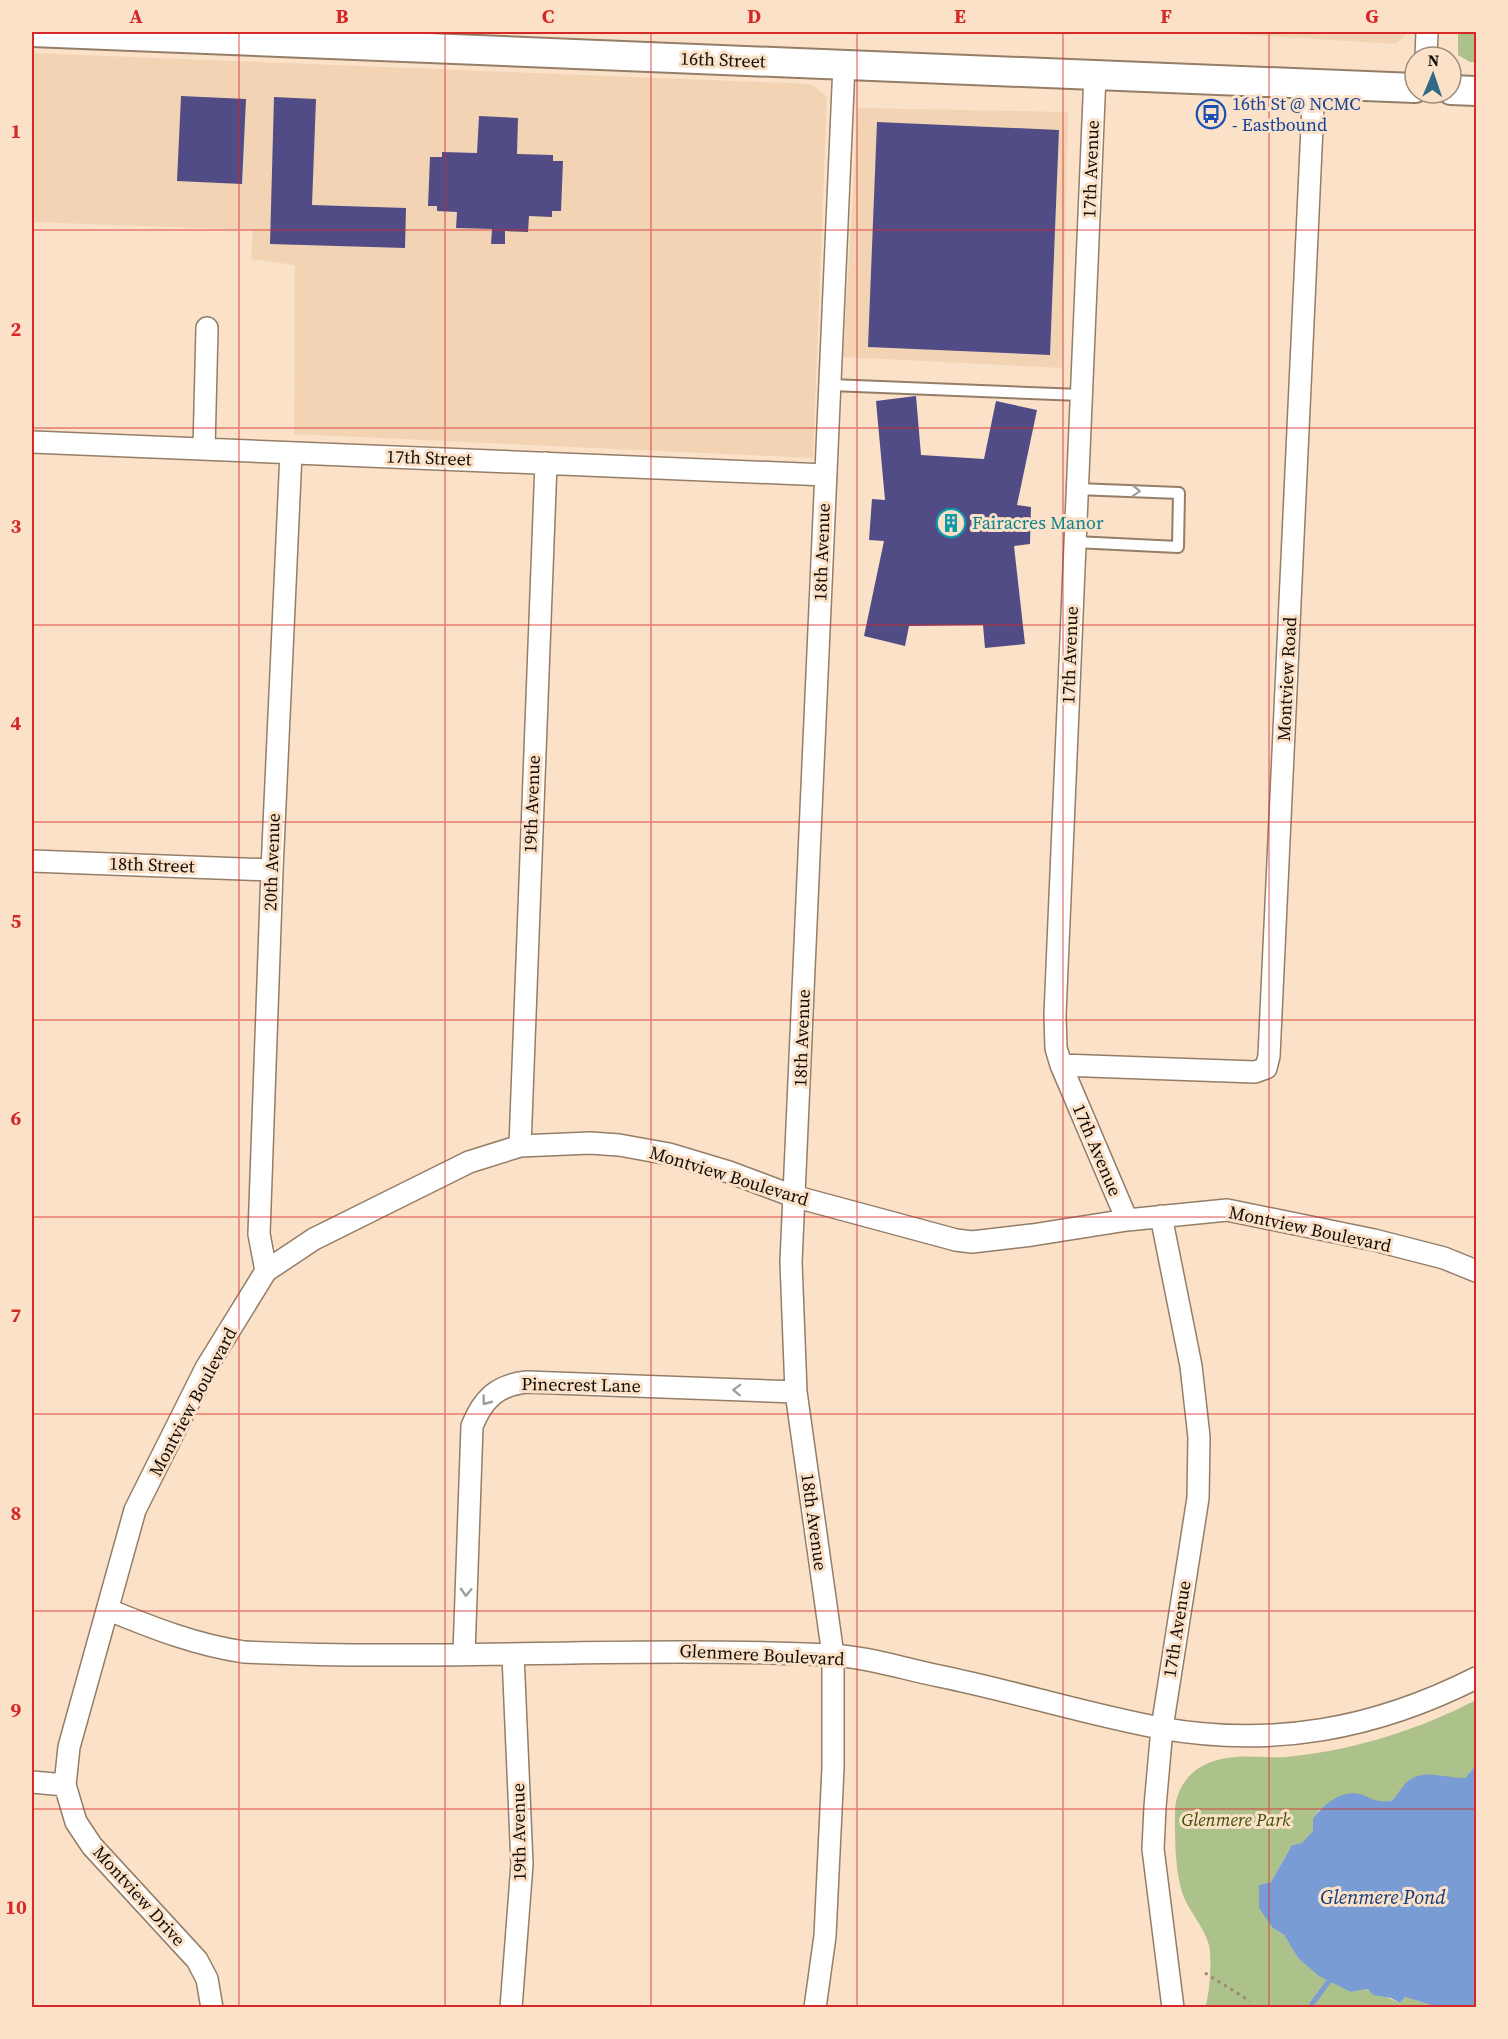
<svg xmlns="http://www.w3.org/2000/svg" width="1508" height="2039" font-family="'Source Serif 4',serif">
  <rect width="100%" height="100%" fill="#fae1c8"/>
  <path fill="#f2d4b5" d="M1198,32H1405V36L1396,44Z
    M32,53L811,84L827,97L813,458L294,434L295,265L251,259L253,230L32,222Z
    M858,108L1068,112L1062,368L843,357Z"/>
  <path fill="#adc18b" d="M1458,32H1476V62H1470L1458,55Z
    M1476,1700V1765L1465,1778L1451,1779L1442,1775L1411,1779L1391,1801L1319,1810L1313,1819L1314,1830L1302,1843L1292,1845L1271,1882L1259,1885L1273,1928L1284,1935L1298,1958L1351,1992L1368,1989L1400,2003L1405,1997L1438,2007H1205C1210,1995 1212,1958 1209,1945C1204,1926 1188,1911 1182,1892C1175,1869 1175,1840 1175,1815C1174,1790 1190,1768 1214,1761C1241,1752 1268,1760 1295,1756C1358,1749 1420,1729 1476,1700Z"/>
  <path fill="#799cd4" d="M1476,1765V2007H1438L1405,1997L1400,2003L1391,1998L1373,1995L1368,1989L1351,1992L1319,1976L1298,1958L1284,1935L1273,1928L1259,1908V1885L1271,1882L1292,1845L1302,1843L1313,1831V1819C1323,1804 1344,1788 1363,1795C1375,1800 1376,1802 1391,1801C1397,1796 1400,1789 1406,1783C1422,1767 1446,1779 1465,1778Z"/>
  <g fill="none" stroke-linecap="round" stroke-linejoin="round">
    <path stroke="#799cd4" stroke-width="5" d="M1312,2004L1329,1981"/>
  </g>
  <path fill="#514c85" d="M181,96L246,99L242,184L177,181Z
    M274,97L316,99L312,205L406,208L405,248L270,244Z
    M479,116L518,118L517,154L553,155V161H563L561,211H552V217L529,216L528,232L505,231V244H491L492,229L456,228L457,212L437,211V206H428L430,157H442V152L477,153Z
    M877,122L1059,130L1050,355L868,347Z
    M916,396L921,455L984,459L996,401L1037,410L1017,505L1031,507L1030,544L1014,546L1025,644L985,648L983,625L909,626L905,646L864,636L884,541L869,540L872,499L885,500L876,401Z"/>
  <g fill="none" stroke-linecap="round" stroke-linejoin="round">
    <g stroke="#947e67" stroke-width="14">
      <path id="lane" d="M831,385L1081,395
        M1075,542L1178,547L1179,493L1077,489"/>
    </g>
    <g stroke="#947e67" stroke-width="24">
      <path id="street" d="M1426,57L1427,32
        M1095,75L1055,1015L1056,1048L1061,1065L1127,1220
        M32,442L826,475
        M204,449L207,328
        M32,861L272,870
        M1061,1065L1255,1072L1266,1068L1269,1056L1314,84
        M520,1146L546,463
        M1161,1216L1191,1366L1199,1437L1198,1498L1162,1728L1155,1807L1153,1849L1173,2008
        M266,1271L259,1234L272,870L291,453
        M109,1610C153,1628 196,1645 244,1652C439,1661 634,1646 828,1655C865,1656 904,1669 939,1676C1013,1691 1085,1714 1160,1728C1273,1748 1375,1729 1476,1678
        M464,1654L472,1426C483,1399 497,1385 527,1382L796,1392
        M32,1782L65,1785
        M212,2008L207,1979L197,1960L92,1846L76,1822L65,1785L69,1747L135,1510L206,1368L266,1271L314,1239L469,1162L520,1146L590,1143L619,1145L669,1154L729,1172L793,1196L956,1240L972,1242L1032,1235L1127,1220L1227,1210L1374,1240L1444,1258L1476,1271
        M511,2008L522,1864L513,1655
        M815,2008L825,1936L833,1768V1655L796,1392L791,1262L844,65"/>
    </g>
    <g stroke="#947e67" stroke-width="32">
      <path id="secondary" d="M32,32L1415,88
        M1451,90L1476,91"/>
    </g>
    <path stroke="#9a8877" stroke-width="3" stroke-dasharray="3 4.5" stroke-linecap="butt" d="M1205,1973L1250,2001"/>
    <use href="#lane" stroke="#fff" stroke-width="10"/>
    <use href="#street" stroke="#fff" stroke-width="21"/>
    <use href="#secondary" stroke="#fff" stroke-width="28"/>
  </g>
  <defs><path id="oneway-chevron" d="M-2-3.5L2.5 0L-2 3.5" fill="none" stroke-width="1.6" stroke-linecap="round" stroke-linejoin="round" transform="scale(1.5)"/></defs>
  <g stroke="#a19e9b">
    <use href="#oneway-chevron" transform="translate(1136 491) rotate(2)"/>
    <use href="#oneway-chevron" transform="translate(737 1390) rotate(-178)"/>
    <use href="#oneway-chevron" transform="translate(486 1401) rotate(127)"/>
    <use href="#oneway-chevron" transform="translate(466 1592) rotate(92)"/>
  </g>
  <path fill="none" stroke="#d62828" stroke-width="1.5" stroke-opacity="0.55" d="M239,32V2008M445,32V2008M651,32V2008M857,32V2008M1063,32V2008M1269,32V2008M32,230H1476M32,428H1476M32,625H1476M32,822H1476M32,1020H1476M32,1217H1476M32,1414H1476M32,1611H1476M32,1809H1476"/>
  <defs>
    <g id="bus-ring" transform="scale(1.5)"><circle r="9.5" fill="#fae1c8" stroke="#1a4fb4" stroke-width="1.5"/><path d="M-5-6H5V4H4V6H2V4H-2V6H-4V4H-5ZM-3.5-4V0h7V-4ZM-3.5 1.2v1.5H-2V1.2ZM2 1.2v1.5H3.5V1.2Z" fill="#1a4fb4"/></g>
    <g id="building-ring" transform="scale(1.5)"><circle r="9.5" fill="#fae1c8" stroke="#0f9aa8" stroke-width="1.5"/><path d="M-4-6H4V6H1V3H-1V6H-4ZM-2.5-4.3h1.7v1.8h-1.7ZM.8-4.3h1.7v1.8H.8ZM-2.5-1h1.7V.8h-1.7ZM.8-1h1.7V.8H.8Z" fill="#0f9aa8"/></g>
  </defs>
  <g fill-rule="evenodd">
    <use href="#bus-ring" x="1211" y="114"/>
    <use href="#building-ring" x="951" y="523"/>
  </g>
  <g text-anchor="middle" stroke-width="6" stroke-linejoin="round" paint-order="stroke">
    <g font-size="18" fill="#140c05" stroke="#fae1c8">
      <text transform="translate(723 60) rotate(2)" y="6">16th Street</text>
      <text transform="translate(1091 169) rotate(-88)" y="6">17th Avenue</text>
      <text transform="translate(429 458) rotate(2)" y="6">17th Street</text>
      <text transform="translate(822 552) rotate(-88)" y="6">18th Avenue</text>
      <text transform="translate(1070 655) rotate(-88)" y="6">17th Avenue</text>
      <text transform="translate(1287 679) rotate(-87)" y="6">Montview Road</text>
      <text transform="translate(532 804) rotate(-88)" y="6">19th Avenue</text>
      <text transform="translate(272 862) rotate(-88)" y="6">20th Avenue</text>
      <text transform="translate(152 865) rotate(2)" y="6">18th Street</text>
      <text transform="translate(802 1038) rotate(-88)" y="6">18th Avenue</text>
      <text transform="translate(1097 1150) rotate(67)" y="6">17th Avenue</text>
      <text transform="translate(729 1176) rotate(17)" y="6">Montview Boulevard</text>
      <text transform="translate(1310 1229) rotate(12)" y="6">Montview Boulevard</text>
      <text transform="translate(581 1385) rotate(1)" y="6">Pinecrest Lane</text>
      <text transform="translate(193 1402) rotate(-62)" y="6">Montview Boulevard</text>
      <text transform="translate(814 1522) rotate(82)" y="6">18th Avenue</text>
      <text transform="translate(1177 1629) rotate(-81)" y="6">17th Avenue</text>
      <text transform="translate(762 1655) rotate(3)" y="6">Glenmere Boulevard</text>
      <text transform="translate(519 1832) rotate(-91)" y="6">19th Avenue</text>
      <text transform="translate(139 1896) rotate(48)" y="6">Montview Drive</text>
    </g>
    <g font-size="18" fill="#164399" stroke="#fae1c8" text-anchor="start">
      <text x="1232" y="110">16th St @ NCMC<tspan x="1232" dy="21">- Eastbound</tspan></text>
    </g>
    <g font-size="18" fill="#0d838f" stroke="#fae1c8" text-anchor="start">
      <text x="972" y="529">Fairacres Manor</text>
    </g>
    <g font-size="18" font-style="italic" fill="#3c5005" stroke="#fae1c8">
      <text x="1236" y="1826">Glenmere Park</text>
    </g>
    <g font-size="20" font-style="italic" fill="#0f3b7d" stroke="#fae1c8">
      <text x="1383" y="1904">Glenmere Pond</text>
    </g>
  </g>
  <rect width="1508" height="2039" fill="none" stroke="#fae1c8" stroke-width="66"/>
  <g transform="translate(1433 75) rotate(2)"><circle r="28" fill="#fae1c8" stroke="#9e8c7a" stroke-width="1.5"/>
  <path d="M0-4.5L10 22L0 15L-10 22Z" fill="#316a84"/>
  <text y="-9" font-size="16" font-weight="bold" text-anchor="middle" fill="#140c05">N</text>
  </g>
  <rect x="33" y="33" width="1442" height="1973" fill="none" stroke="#d62828" stroke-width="2"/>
  <g font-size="20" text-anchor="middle" font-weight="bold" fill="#d62828">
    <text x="136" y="23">A</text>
    <text x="342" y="23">B</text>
    <text x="548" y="23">C</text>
    <text x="754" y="23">D</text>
    <text x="960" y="23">E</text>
    <text x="1166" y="23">F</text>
    <text x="1372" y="23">G</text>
    <text x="16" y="138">1</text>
    <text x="16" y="336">2</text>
    <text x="16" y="533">3</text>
    <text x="16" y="730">4</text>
    <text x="16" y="928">5</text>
    <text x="16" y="1125">6</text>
    <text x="16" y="1322">7</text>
    <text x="16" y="1520">8</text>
    <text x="16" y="1717">9</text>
    <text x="16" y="1914">10</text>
  </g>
</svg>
